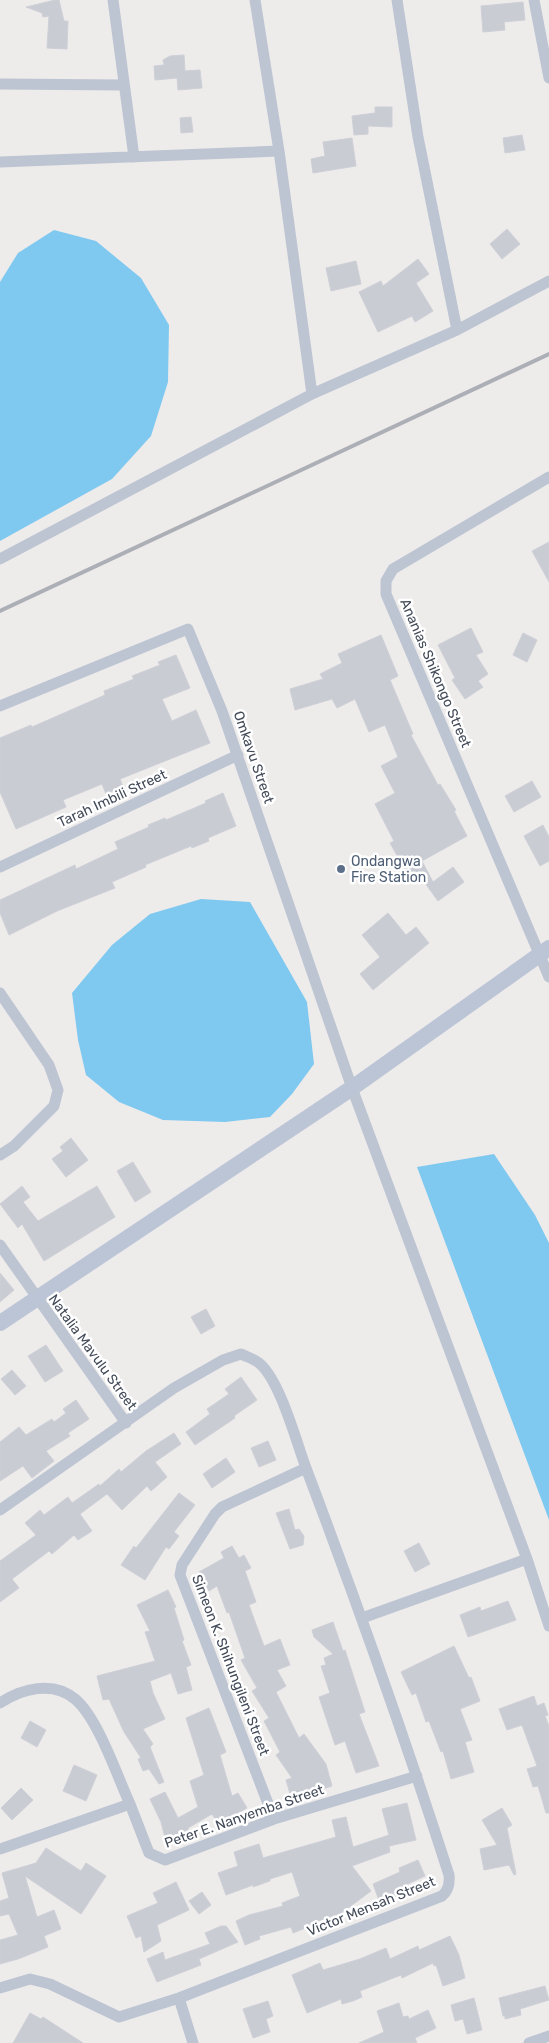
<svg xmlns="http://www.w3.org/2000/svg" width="549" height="2043" font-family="Rubik,sans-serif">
  <rect width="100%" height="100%" fill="#eeebeb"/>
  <path fill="#7fc9f0" d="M54,230L96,241L141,278L169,325L168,382L151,436L112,479L0,541V282L18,253Z
    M201,899L250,902L307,1002L314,1064L292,1094L270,1117L225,1122L163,1120L119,1102L86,1075L78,1040L72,993L112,945L150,914Z
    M494,1154L535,1215L549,1243V1520L417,1167Z"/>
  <path fill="#caccd4" stroke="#ced0d7" d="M55,0H59L64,21H68L67,49L47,48L49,16L43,17L42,13L26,7Z
    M523,2L525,20L504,22L505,30L483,32L481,6Z
    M184,55L185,71L200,70L202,88L178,90L177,78L155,80L154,66L164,65L163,60L170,56Z
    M375,107H392V127L368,126V134L354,135L352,116L375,113Z
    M191,117L193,132L181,133L180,118Z
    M522,135L525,150L505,153L503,138Z
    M352,138L356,166L313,173L311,159L325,156L323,142Z
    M507,229L520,244L502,259L490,244Z
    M418,259L429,274L416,283L433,311L415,322L412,316L378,332L359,292L381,281L383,286Z
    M356,261L361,284L331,291L326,268Z
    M549,542V582L532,551Z
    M471,628L483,652L476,655L488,674L478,681L483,687L465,699L452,680L455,678L438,645Z
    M523,633L537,640L527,662L513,655Z
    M381,635L398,676L390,680L413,734L411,735L438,785L440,784L456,810L454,811L467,836L422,861L433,882L453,867L464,882L438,901L417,872L409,877L390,843L394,841L375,804L395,793L381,766L398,757L385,725L369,732L355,699L337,708L332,699L295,710L290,689L323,679L320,674L342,663L338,654Z
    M176,655L190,688L162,699L172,721L196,710L210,743L120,779L123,787L106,794L102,784L63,800L66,807L16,829L0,792V738L31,725L32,727L105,695L104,691L134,679L132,676L160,665L158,662Z
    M532,781L541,797L514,812L505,796Z
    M223,793L236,826L208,838L209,841L192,848L191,846L145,865L146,867L112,882L115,888L57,911L9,935L0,913V900L75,865L76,869L118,849L115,842L149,827L148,825L165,818L166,820L206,803L205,801Z
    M543,825L549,837V861L540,866L524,836Z
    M388,913L406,935L416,927L429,943L373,990L360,974L380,957L362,935Z
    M71,1138L88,1160L66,1177L52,1159L63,1151L60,1147Z
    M133,1162L151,1192L135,1202L117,1171Z
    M22,1186L30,1197L23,1202L38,1221L97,1186L115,1217L44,1261L22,1224L18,1228L0,1204Z
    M0,1273L14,1290L0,1302Z
    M206,1309L215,1326L201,1334L191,1317Z
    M46,1345L63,1371L45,1382L28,1356Z
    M12,1370L26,1386L15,1395L1,1379Z
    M241,1377L257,1400L234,1416L235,1418L195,1445L186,1432L210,1414L207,1409L229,1394L225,1389Z
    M76,1400L89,1419L68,1433L70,1436L46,1451L54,1461L32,1478L23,1466L0,1481V1442L19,1427L26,1435L52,1419L54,1422L66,1413L63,1409Z
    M174,1433L181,1444L155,1462L167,1477L151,1491L147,1486L122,1510L107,1494L80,1514L92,1531L78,1540L74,1535L52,1554L49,1551L12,1579L19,1588L0,1602V1561L36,1535L25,1523L40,1510L44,1515L68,1497L72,1503L99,1484L100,1486L119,1469L121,1472L146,1451Z
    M268,1441L276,1460L259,1467L251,1448Z
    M226,1458L235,1472L212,1488L203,1474Z
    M179,1493L195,1505L174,1532L179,1536L169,1549L166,1547L145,1580L121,1565L134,1546L136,1548Z
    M289,1509L295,1530L299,1529L304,1536L303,1545L290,1549L276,1513Z
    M419,1543L430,1564L415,1572L404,1551Z
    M232,1546L239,1558L244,1555L251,1568L245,1571L256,1602L249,1605L264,1646L280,1639L290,1665L277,1670L286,1686L276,1692L299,1738L304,1734L326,1764L332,1786L317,1791L316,1788L291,1797L286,1780L292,1778L276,1755L280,1752L264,1721L269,1718L252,1691L257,1688L241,1660L245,1658L229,1612L227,1613L217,1586L209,1591L199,1572L224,1558L221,1552Z
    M168,1590L176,1607L174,1608L184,1640L182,1641L191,1665L186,1667L192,1690L178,1694L171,1673L150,1681L153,1693L165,1719L143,1729L153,1744L150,1747L164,1782L159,1784L149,1769L143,1771L138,1759L141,1758L124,1732L109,1699L103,1700L97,1676L155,1661L145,1632L150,1631L137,1605Z
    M508,1601L516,1620L468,1637L460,1615L480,1607L481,1611Z
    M333,1622L343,1651L345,1650L365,1712L359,1714L379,1766L356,1773L345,1741L335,1745L319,1697L330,1693L321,1666L326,1665L324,1658L333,1654L314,1637L312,1630Z
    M454,1646L469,1678L471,1677L480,1701L460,1709L472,1740L465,1742L474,1772L451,1779L443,1751L441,1752L429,1721L426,1722L416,1693L412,1695L401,1672Z
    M534,1696L537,1706L544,1703L548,1715L545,1716L549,1726V1813H546L538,1786L533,1787L527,1769L537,1766L522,1725L507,1730L499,1709Z
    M209,1708L226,1752L220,1755L232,1796L238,1793L247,1808L218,1824L212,1814L188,1828L189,1833L165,1838L161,1822L150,1799L165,1792L178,1818L198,1807L190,1781L204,1775L186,1718Z
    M30,1721L46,1730L37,1747L21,1738Z
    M74,1765L97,1775L86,1801L63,1791Z
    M21,1788L33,1800L12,1820L1,1808Z
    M407,1803L416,1840L389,1846L390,1852L352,1866L371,1891L340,1914L318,1921V1923L293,1933L291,1927L259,1936L260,1939L245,1945L236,1921L249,1915L283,1906L282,1903L300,1896L292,1872L270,1879V1881L253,1887V1885L226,1895L218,1873L238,1866L234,1852L259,1844L263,1858L336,1837L332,1820L346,1817L353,1847L389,1835L382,1809Z
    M502,1808L512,1825L507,1828L516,1874L514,1875L509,1865L484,1870L480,1849L497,1845L482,1820Z
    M46,1848L81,1871L86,1863L106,1876L81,1914L25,1876L37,1917L54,1910L61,1929L44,1936L48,1947L18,1959L0,1964V1940L18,1935L9,1914L0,1916V1901L9,1898L2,1873L36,1863Z
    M418,1860L425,1876L397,1889L399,1895L380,1903L373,1884L400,1872L399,1868Z
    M176,1882L189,1910L157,1925L161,1941L144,1952L141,1936L136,1938L127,1916L158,1903L153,1893Z
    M202,1892L211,1905L199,1914L189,1901Z
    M221,1926H226L238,1942L199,1959L201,1965L157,1982L147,1959L163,1952L165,1960L210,1944L205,1933Z
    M450,1936L459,1955L465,1978L443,1986L436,1965L434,1966L433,1963L402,1978L401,1975L360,1991L362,1997L353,2001L342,2004L341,1999L307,2013L292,1975L320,1963L323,1970L360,1959L386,1948L390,1959L418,1946L419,1950Z
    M545,1986L549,2000L520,2009L521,2015L505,2019V2016H503L499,1998Z
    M474,1998L482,2030L467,2034L463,2019L455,2021L451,2005Z
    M268,2001L273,2016L266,2019L270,2032L253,2038L243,2009Z
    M399,2003L403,2017L408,2016L409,2019L428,2010L436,2028L415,2038L417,2043H359L384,2032L377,2011Z
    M30,2013L41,2019L43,2017L83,2043H13Z"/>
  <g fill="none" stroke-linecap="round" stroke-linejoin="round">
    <path stroke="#bdc5d2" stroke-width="11" d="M113,0L134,157
      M255,0L279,151L312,394
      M397,0L418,137L457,330
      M534,0L549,78
      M0,84L124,85
      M0,162L279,151
      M549,477L393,569L386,581V594L549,977
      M0,559L312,394L457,330L549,281
      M0,706L188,629L222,711L352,1088L527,1559L549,1626
      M0,867L238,755
      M0,993L49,1065L58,1090L54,1106L14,1146L0,1155
      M0,1245L126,1423
      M0,1510L174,1388L223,1360L241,1354C247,1357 254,1359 259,1363C280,1380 296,1441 306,1468L222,1507L215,1514L182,1565L180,1575L274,1819
      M362,1618L527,1559
      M0,1703C21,1689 53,1680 75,1699C98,1718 117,1776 130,1804
      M0,1849L130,1804L149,1853L165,1860L274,1819L417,1776
      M0,1988L30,1979L50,1984L119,2017L179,1998L442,1896C448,1891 450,1884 449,1875C405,1738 357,1603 306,1468
      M179,1998L193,2043
      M529,2043L549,2036"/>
    <path stroke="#bcc5d6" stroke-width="16" d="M0,1323L352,1088L549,948"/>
    <path stroke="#adafb6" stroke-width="4" d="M0,611L549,354"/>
  </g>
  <circle fill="#5c6f8a" stroke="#fff" stroke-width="2" cx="341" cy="869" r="5"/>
  <g text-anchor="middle" stroke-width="5" stroke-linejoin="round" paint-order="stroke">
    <g font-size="14" fill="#434b59" stroke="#fff">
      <text transform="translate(436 673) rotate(67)" y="5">Ananias Shikongo Street</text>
      <text transform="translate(254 757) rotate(71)" y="5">Omkavu Street</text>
      <text transform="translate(112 798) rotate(-25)" y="5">Tarah Imbili Street</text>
      <text transform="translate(93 1352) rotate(54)" y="5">Natalia Mavulu Street</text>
      <text transform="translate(231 1665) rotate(69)" y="5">Simeon K. Shihungileni Street</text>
      <text transform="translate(244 1816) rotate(-19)" y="5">Peter E. Nanyemba Street</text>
      <text transform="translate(371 1906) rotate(-22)" y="5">Victor Mensah Street</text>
    </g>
    <g font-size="14" fill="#4e5e75" stroke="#fff" text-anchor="start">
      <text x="351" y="866">Ondangwa<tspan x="351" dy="16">Fire Station</tspan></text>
    </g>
  </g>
</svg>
